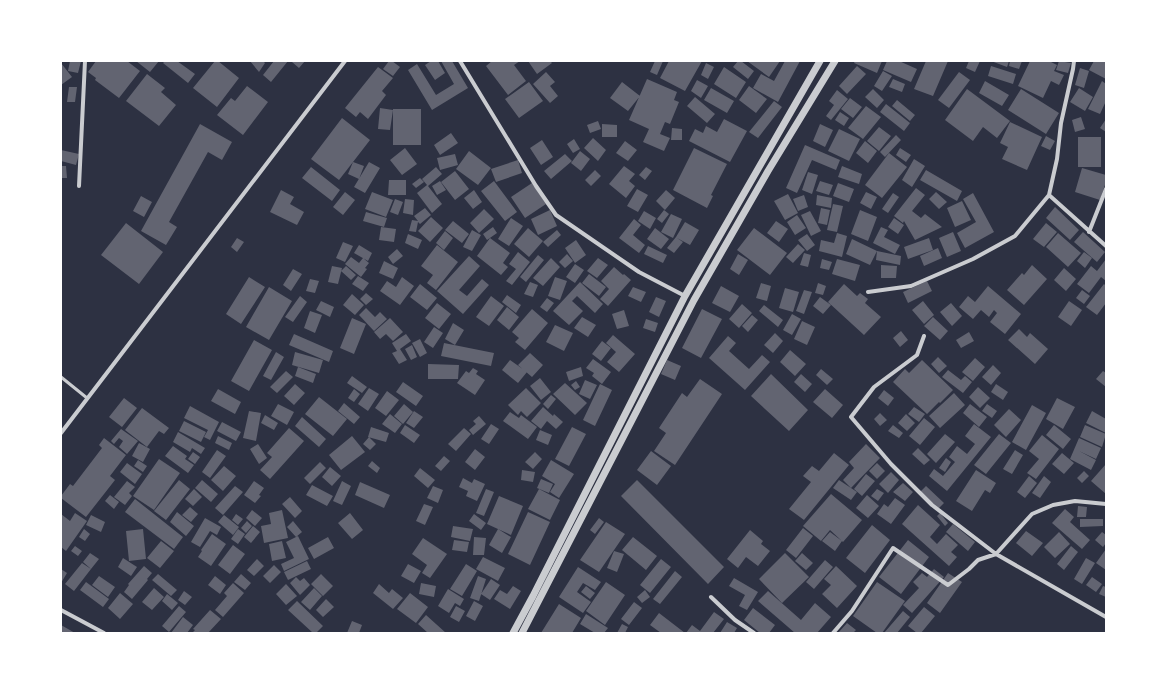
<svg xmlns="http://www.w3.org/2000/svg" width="1167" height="694" font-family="'Fira Sans Condensed',sans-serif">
  <rect width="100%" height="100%" fill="#2d3142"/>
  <path fill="#626471" d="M70,61H81L78,73L68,71Z
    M96,61H127L140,71L119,98L95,80L96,78L88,72Z
    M136,61H159L150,72Z
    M165,61H177L195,74L188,83L163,63Z
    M215,61H218L239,78L217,107L193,88Z
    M250,61H263L265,63L259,72Z
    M274,61H288L271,82L263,75Z
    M293,61H305L299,68L292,62Z
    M389,61H392L400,67L393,76L383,69Z
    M431,61H438L445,73L435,80L425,65Z
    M441,61H452L468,88L432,110L408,70L417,64L436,95L454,84Z
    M492,61H520L514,65L526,81L508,95L486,66Z
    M528,61H550L552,63L537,74Z
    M655,61H663L657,75L650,72Z
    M669,61H702L685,91L660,78Z
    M738,61H741L754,71L748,79L733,67Z
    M747,61H780L769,77Z
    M785,61H800L778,102L753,88L761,74L774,81Z
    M855,61H882L877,73L854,63Z
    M887,61H899L917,69L911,82L883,70Z
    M926,61H948L933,96L914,89Z
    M969,61H980L975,72L966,68Z
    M991,61H1009L1007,67Z
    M1010,61H1022L1019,69L1009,66Z
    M1030,61H1049L1057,65L1054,71L1064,75L1059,85L1051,81L1043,98L1018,86Z
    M1059,61L1071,63L1068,73L1056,70Z
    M1094,61H1106V79L1089,70Z
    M61,63L72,77L61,85Z
    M706,63L714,67L708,79L701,75Z
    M857,66L866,74L847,94L839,86Z
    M991,66L1016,74L1013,84L988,76Z
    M378,67L393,78L382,91L386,95L368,119L360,112L356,117L345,108Z
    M724,67L746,82L736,98L714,84Z
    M1080,68L1089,71L1084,88L1075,85Z
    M883,71L892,76L882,91L874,86Z
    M546,72L555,82L550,86L558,96L550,103L533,84Z
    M959,72L970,80L949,108L938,100Z
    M147,74L165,88L161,92L176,105L159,126L126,101Z
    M647,79L677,92L674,100L679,102L670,124L665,122L660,134L670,138L664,151L643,142L649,129L629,120Z
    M893,79L905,84L902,92L889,87Z
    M697,80L708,86L701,98L691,91Z
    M985,81L1009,95L1002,106L979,93Z
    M1102,81L1106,84V101L1100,114L1088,109Z
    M529,82L543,101L519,118L505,99Z
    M622,82L640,96L628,111L610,98Z
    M247,86L268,102L243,135L217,115L231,98L235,101Z
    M749,86L767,99L756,113L739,100Z
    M69,87H77L75,102H67Z
    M711,88L734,101L727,113L704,100Z
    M1079,88L1093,97L1085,111L1070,102Z
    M873,89L884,100L877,108L865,97Z
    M967,89L1010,121L997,138L983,127L973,141L945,120Z
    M1021,89L1059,113L1046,134L1008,110Z
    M837,90L848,99L831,120L826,116L834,105L829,101Z
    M695,97L715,114L707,123L687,106Z
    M850,98L862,107L853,118L841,109Z
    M897,100L915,115L910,121L892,106Z
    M774,101L782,107L758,138L749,132Z
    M886,104L910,123L904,131L880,112Z
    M866,106L881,117L863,139L848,128Z
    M380,108L393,110L390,130L378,129Z
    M393,109H421V145H393Z
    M840,112L849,118L844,126L835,120Z
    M1081,117L1085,129L1075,132L1072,120Z
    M342,118L370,140L353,162L364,166L359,179L348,174L353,162L339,180L311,159Z
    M724,119L747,131L730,162L689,141L695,129L703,133L706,126L717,132Z
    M1106,119V132L1100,128Z
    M598,121L601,129L590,133L587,125Z
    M1010,122L1042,137L1027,170L1002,159L1008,147L1000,143Z
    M200,124L232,142L222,160L208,152L169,222L177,227L166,245L141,231Z
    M602,124L617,125V137H602Z
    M820,124L833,130L825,147L813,141Z
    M879,127L891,136L879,151L867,141Z
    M672,128L682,129V140H671Z
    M839,129L860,139L849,161L828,151Z
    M451,133L458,143L440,155L434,145Z
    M896,135L901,140L885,157L880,152Z
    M1046,136L1055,141L1050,150L1041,146Z
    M1078,137H1101V167H1078Z
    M593,138L606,150L598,161L584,148Z
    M574,139L580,149L573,153L567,144Z
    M542,140L553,157L541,165L530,148Z
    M625,141L637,150L628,161L616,153Z
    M865,141L877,151L868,163L856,153Z
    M805,145L840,160L836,170L812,160L797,193L786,188Z
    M405,148L417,164L402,175L390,160Z
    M694,148L727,164L711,195L713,196L707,208L673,190Z
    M900,148L911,155L906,162L896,155Z
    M61,150L79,154L76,165L61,161Z
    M469,151L491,168L478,185L456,169Z
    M580,151L590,159L581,171L571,163Z
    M889,153L907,167L882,198L865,185Z
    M455,154L458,165L440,170L437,158Z
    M565,154L572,161L551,179L544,171Z
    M914,159L925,166L912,187L902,180Z
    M518,160L522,173L496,182L491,169Z
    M369,162L380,168L365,193L354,187Z
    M61,166H66L67,178H61Z
    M624,166L635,174L629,181L635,186L626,198L609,184Z
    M842,166L862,174L859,184L838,177Z
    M311,167L340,190L332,201L302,178Z
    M436,167L442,174L428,186L442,204L432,213L417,193L427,185L422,179Z
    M646,167L652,171L645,180L639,175Z
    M1082,168L1106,175V182L1100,200L1075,192Z
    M595,170L601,176L591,186L585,180Z
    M926,170L962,191L957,201L920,180Z
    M455,171L469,189L455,200L441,182Z
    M808,172L818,175L812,194L802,190Z
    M420,178L424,182L416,188L412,184Z
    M389,180H406V195H388Z
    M440,181L446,190L437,195L432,186Z
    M494,181L517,212L505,221L481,191Z
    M820,181L833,185L829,195L816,191Z
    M532,183L546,204L525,218L511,197Z
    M838,183L854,189L849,202L833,196Z
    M916,188L925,195L912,211L921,218L925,214L942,227L915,240L904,221L903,223L894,216Z
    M637,189L648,195L638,212L627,206Z
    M281,190L294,197L290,204L304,212L297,225L270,212Z
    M474,190L482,202L473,209L464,198Z
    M666,190L675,198L665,210L656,201Z
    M345,192L355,200L343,215L333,207Z
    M372,192L393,200L386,217L365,209Z
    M866,192L877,197L871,209L860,203Z
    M936,192L947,202L939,209L929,199Z
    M893,193L899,197L888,213L882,209Z
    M973,193L994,232L965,248L957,233L976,222L963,199Z
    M788,194L798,213L785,220L774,201Z
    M804,195L808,207L798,211L793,199Z
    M817,195L832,198L831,208L816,205Z
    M141,196L152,202L144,217L133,211Z
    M395,199L403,202L398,215L390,212Z
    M405,199L414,200L413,215L403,213Z
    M962,201L971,220L955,227L947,208Z
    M833,204L843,206L837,232L827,230Z
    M1055,207L1079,230L1070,240L1046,218Z
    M425,208L431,215L420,224L418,222L416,232L409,231L412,220L418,221L414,216Z
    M821,208L830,210L827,225L818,223Z
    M484,209L494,219L479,233L470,223Z
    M550,210L557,226L538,235L531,219Z
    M664,210L669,214L662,223L657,219Z
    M860,210L877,217L868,241L851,234Z
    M644,211L656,218L650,229L638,221Z
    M810,211L821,231L811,236L801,215Z
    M366,212L387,218L384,227L363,221Z
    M671,214L682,219L673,238L661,232Z
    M797,215L806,228L795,235L787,222Z
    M431,217L443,228L430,242L418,231Z
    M511,218L523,226L509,246L498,239Z
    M894,218L904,225L898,234L888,227Z
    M634,219L641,225L633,235L645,245L639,253L619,238Z
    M453,221L469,234L462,243L445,230Z
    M776,221L788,229L779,242L767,233Z
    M685,222L699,230L690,245L677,238L683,242L674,253L667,248L676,237Z
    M126,223L163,252L139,284L101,255Z
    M1046,223L1057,232L1044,247L1033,239Z
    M381,227L396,229L394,242L379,240Z
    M493,227L497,233L487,240L483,234Z
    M881,227L888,230L884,237L900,245L895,254L873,243Z
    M528,228L543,241L529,257L514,244Z
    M655,228L669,239L661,249L647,239Z
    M754,228L787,253L770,275L737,250Z
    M472,230L481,235L472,251L463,247Z
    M557,230L561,235L548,247L543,242Z
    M445,231L453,238L444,250L436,243Z
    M953,232L961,251L947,257L939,238Z
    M1083,232L1105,252L1097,262L1074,242Z
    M837,233L847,236L842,257L819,251L821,240L834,243Z
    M1058,233L1081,253L1068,267L1046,247Z
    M408,234L422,240L418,249L405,243Z
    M807,234L815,245L807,251L798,240Z
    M237,238L244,242L237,252L231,247Z
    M490,238L510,253L503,263L508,267L501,275L477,256Z
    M929,238L933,250L908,259L904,247Z
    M852,239L877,251L870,265L846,254Z
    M576,240L586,255L575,263L565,248Z
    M343,242L353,246L345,262L336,258Z
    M798,244L805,250L793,263L786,257Z
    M359,245L372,253L368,261L354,253Z
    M437,245L458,262L436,290L427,283L433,275L421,266Z
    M648,246L667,255L663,263L644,254Z
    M938,248L942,258L924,266L920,256Z
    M397,249L403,256L393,264L388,257Z
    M877,251L901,256L900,265L876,260Z
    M518,252L530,262L512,285L506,281L516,269L509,264Z
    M1084,252L1092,258L1085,268L1077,261Z
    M804,253L811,255L808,267L800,265Z
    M567,254L573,261L565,268L559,262Z
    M738,254L748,260L739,275L730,269Z
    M538,255L544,260L526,282L520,277Z
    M469,256L480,266L459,290L467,296L482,279L489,285L463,314L437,291Z
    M351,257L359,263L363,258L369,263L365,268L367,269L361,277L345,264Z
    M551,258L560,267L543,286L533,278Z
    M598,258L608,265L597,278L587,271Z
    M822,259L832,262L829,270L820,268Z
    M837,259L860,265L855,281L832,274Z
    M1106,259V281L1101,277L1089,293L1077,284L1091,266L1097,271Z
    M384,261L398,268L393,279L379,273Z
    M575,264L584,270L575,283L566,277Z
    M881,265L897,266L896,278H881Z
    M1032,265L1047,279L1024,305L1007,290L1022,273L1024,275Z
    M332,266L342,268L338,284L328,282Z
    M346,266L356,275L351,280L341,271Z
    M614,267L623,275L624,274L631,280L608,306L600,299L609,289L601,281Z
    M1064,268L1076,279L1066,291L1054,280Z
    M293,269L302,274L291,291L283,285Z
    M589,274L606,287L599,296L582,283Z
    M358,276L369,283L363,291L352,284Z
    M249,277L265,287L241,324L226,314Z
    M402,277L414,286L400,305L380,291L387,281L396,287Z
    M555,277L567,281L560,300L548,296Z
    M310,279L319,281L315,293L306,291Z
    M927,281L932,291L908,303L903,292Z
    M530,282L538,285L533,297L524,294Z
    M580,282L603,304L595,313L577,296L572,301L583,311L569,325L553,311Z
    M761,283L771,286L767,301L756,298Z
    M818,283L826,286L823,295L815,293Z
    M420,284L437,298L427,310L410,297Z
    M844,284L857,296L860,293L868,299L865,303L881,317L864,335L828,302Z
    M1104,284L1106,286V303L1097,315L1086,307Z
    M721,286L739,296L730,312L712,303Z
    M988,286L1021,314L1005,334L990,322L997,313L994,310L989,317L981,310L973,319L959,307L968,296L975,302Z
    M269,287L292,301L269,340L246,327Z
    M633,287L646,292L641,302L628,296Z
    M785,288L799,292L793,312L779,308Z
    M804,290L812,292L804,314L796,311Z
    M1082,290L1090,296L1084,304L1076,298Z
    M366,293L373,299L366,305L360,299Z
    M352,294L364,305L355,315L343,305Z
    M507,295L521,305L516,313L502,302Z
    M300,296L307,302L293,322L285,317Z
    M491,296L504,306L489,326L476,317Z
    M656,297L666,301L659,317L649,312Z
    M820,297L831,305L823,314L813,306Z
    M547,298L554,303L547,312L540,307Z
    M321,301L334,307L330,317L316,310Z
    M923,301L934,315L924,324L912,310Z
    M1069,301L1082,310L1071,326L1058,317Z
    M437,303L451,314L439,329L425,318Z
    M951,303L962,316L952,326L940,312Z
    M742,304L752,313L739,328L729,319Z
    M764,305L783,320L778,327L759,311Z
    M507,307L519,317L509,330L497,320Z
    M366,308L375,317L380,312L387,319L374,331L359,315Z
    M532,309L548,323L525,350L515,342L519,338L512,332Z
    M702,309L722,319L701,358L682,348Z
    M624,310L629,326L617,329L612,314Z
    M310,311L322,315L315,333L304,328Z
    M792,314L801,319L792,335L783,330Z
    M752,315L758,320L748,332L742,326Z
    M582,317L596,325L588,337L574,328Z
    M933,317L948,331L940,340L924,326Z
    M352,318L366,324L354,354L340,348Z
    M390,318L403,332L393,341L386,334L380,339L374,332Z
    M646,319L658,323L655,332L643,328Z
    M802,321L815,327L807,345L794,339Z
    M453,323L464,330L455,345L445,339Z
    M555,325L573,333L564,351L546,342Z
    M434,327L443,333L433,348L424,342Z
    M1019,329L1027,337L1030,333L1048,349L1035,364L1008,340Z
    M901,331L908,340L900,347L893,338Z
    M969,332L974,341L961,348L956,340Z
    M775,333L783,341L773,353L764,345Z
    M294,334L333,351L329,362L289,345Z
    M406,334L411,341L400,349L407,360L399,364L392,353L397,351L392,343Z
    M613,335L635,354L619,372L607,362L616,352L606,343Z
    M728,336L736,343L729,351L749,369L762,355L770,362L745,390L709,358Z
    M420,339L427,353L420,357L412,343Z
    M254,340L272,350L249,391L231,381Z
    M602,341L611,348L601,361L592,354Z
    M444,343L494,353L491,366L441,356Z
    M412,345L417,357L411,360L405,349Z
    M790,350L806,364L795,376L780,362Z
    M276,352L284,357L271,380L263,376Z
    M295,352L323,360L319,373L292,365Z
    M530,353L543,365L532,377L518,365Z
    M938,357L947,366L939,373L931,364Z
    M975,358L985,367L973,381L962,372Z
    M593,359L611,372L602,384L592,376L594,373L586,368Z
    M510,360L527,372L518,383L502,370Z
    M667,360L681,366L675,380L661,374Z
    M922,360L953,390L940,403L939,402L927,414L893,382L905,369L909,373Z
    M428,364L459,365L458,379H428Z
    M993,365L1001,373L991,385L982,377Z
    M298,367L316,374L313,383L295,376Z
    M581,367L583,376L569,381L566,372Z
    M473,368L478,371L476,374L485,380L475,395L457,383L466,371L469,373Z
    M821,369L833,379L827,385L816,375Z
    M948,370L961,380L965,376L972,382L963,393L942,377Z
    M286,371L293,377L277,393L270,387Z
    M1103,371L1106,373V387L1096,379Z
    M771,374L808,410L789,431L751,396Z
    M801,374L812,384L805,392L794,382Z
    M352,376L367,387L362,393L347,383Z
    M540,378L551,392L541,400L530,386Z
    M700,379L722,394L675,465L654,451L666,433L659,428L682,393L687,397Z
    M585,380L597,385L590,399L579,394Z
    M576,381L580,387L575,390L571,385Z
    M403,382L423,396L416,406L396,392Z
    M565,383L587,403L575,415L553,394Z
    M295,384L305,393L294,405L284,396Z
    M600,384L612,390L595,426L583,420Z
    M996,384L1008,392L1003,400L991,392Z
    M978,387L990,398L980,408L969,397Z
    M369,388L379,394L368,411L358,404Z
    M526,388L541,403L527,417L521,411L518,415L508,405Z
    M218,389L241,402L235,414L211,401Z
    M354,389L360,394L354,402L348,398Z
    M825,389L843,405L832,418L813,402Z
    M884,390L894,398L888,406L878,398Z
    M387,391L399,400L386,416L375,408Z
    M954,393L965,405L940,428L929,416Z
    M551,395L556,399L548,409L543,404Z
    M319,397L347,419L333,436L305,414Z
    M124,398L137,408L122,427L109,417Z
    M1057,398L1075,407L1063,429L1046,419Z
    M344,403L360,417L354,424L338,411Z
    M278,404L294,412L287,425L271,416Z
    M404,404L413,412L403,424L394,416Z
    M970,404L987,417L979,427L963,413Z
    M987,404L997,411L992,418L982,411Z
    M1032,405L1046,413L1026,450L1012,442Z
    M190,406L219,422L210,440L204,437L208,430L184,418Z
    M543,407L553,416L554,414L563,422L556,429L547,421L541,429L531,421Z
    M914,407L925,414L919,422L908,414Z
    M142,408L169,428L164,434L159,431L147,447L125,430Z
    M1009,409L1021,420L1006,437L994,425Z
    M249,411L261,413L256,441L243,438Z
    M414,411L423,417L414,428L406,423Z
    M1092,411L1106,419V433L1086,423Z
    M510,412L519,418L521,415L537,427L528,439L503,421Z
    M880,413L887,420L880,426L874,419Z
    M390,414L402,424L395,433L382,424Z
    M906,414L915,423L907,431L898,423Z
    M265,415L278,423L274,430L261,423Z
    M479,416L486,424L473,435L469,430L476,424L473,421Z
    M302,417L326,439L319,447L295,426Z
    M924,418L935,427L920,445L909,436Z
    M184,421L206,432L201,442L179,431Z
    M222,422L241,432L236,441L217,431Z
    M491,424L499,429L489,444L481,439Z
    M974,424L991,437L947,491L929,476L934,469L943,476L955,462L949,457L957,446L967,454L975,444L965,436Z
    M405,425L420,435L414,443L400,433Z
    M893,425L903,433L899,438L888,431Z
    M1054,425L1071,439L1063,449L1046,435Z
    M1085,425L1106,434L1102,447L1080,437Z
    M371,427L389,433L386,442L368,437Z
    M572,427L586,434L569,466L555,459Z
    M289,428L304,441L270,479L260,470L272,457L267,453Z
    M464,428L471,434L456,451L448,444Z
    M121,429L138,441L127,454L119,447L123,441L119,438L114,444L111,441Z
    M540,430L552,435L548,445L536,440Z
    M178,432L205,448L201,454L192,448L190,452L173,442Z
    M945,434L955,442L936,463L927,454Z
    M999,434L1011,443L986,474L974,465Z
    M1042,435L1059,449L1036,479L1027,473L1039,459L1029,451Z
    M218,436L232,443L229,450L215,443Z
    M352,436L365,452L341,470L329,455Z
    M369,437L376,444L370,450L363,444Z
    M104,438L126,455L110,476L115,480L86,517L61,498V496L70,484L73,486L102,448L99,445Z
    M1079,438L1101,448L1096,459L1079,451L1096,460L1091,470L1070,459Z
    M139,443L150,449L143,462L132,456Z
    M258,444L267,458L259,464L250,449Z
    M866,444L880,458L851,488L843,480L854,468L849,462Z
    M173,446L187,456L185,459L194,465L188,473L165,456Z
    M918,448L930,460L924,465L912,454Z
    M475,449L485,457L475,470L465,462Z
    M217,450L226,456L210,478L202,472Z
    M1015,450L1023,455L1012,474L1003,469Z
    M651,451L671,466L657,485L637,470Z
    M193,452L200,457L195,464L188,459Z
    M535,452L542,459L533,469L525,462Z
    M834,453L849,465L804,520L789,509L811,482L803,476L812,466L819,471Z
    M1062,453L1074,463L1064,474L1052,464Z
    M444,456L450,461L441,471L435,466Z
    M946,458L951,462L945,472L939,468Z
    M159,459L180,473L154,510L133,496Z
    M138,460L147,466L143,472L134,466Z
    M551,460L574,474L559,498L550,492L555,484L542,476Z
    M372,461L380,468L377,473L368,466Z
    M320,462L326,468L310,484L304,478Z
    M127,463L142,474L135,484L120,472Z
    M877,463L885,471L877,479L869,471Z
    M1106,464V494L1091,481Z
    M224,466L236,476L223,491L211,480Z
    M330,467L341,476L332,486L322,477Z
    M420,468L435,480L428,488L414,476Z
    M522,470L535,472L533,482L521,480Z
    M976,470L996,483L990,493L985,490L972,511L956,501Z
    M1084,471L1089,476L1082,483L1077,478Z
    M891,472L899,480L888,493L879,484Z
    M866,474L875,481L862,496L854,489Z
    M1029,476L1037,483L1025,498L1017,492Z
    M1044,476L1051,482L1040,498L1032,493Z
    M463,478L472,483L474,479L485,484L477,501L466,496L468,491L459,487Z
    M541,479L553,484L549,493L537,488Z
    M179,480L190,489L166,520L154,511Z
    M202,480L218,494L211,502L195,488Z
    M637,480L724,567L708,584L621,496Z
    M839,480L857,492L851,500L833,488Z
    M127,481L135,487L129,493L132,496L125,505L114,497Z
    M254,481L264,488L259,495L261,496L255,503L244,495Z
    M342,481L351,486L342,505L333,501Z
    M360,482L390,495L384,508L355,495Z
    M903,483L913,492L905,501L893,492Z
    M312,485L333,496L327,506L306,495Z
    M235,486L243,492L223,515L215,508Z
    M433,486L443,490L438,503L427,498Z
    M926,486L944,503L938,509L920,492Z
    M194,489L202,497L193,506L185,499Z
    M486,489L494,492L484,516L476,513Z
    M539,489L560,500L550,520L528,509Z
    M877,489L884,493L878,501L871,496Z
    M831,494L862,520L843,542L830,530L821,541L803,526Z
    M110,495L119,502L114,509L105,501Z
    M867,495L879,506L868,518L856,508Z
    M499,496L523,506L511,535L487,524Z
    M290,497L302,511L295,518L282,504Z
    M895,498L905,505L891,524L877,514L884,504L888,507Z
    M135,499L183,537L174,549L125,512Z
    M424,504L433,507L425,525L416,521Z
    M918,505L940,525L930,537L937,544L946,534L958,545L951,552L957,557L949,566L902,524Z
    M1078,506L1087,507L1086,517H1077Z
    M190,507L198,514L191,522L182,515Z
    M1065,509L1074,517L1070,522L1090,540L1082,549L1052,523Z
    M252,510L262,518L255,526L246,518Z
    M282,510L288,538L264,543L261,526L271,524L269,513Z
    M177,512L194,526L186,536L170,522Z
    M528,512L550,522L530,565L508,554Z
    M75,513L87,521L66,551L61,547V514L70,521Z
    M350,513L363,530L352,539L338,523Z
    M940,513L948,523L945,526L937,516Z
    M236,514L243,519L238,525L232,520Z
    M474,514L486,523L481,530L469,521Z
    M91,515L105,522L101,532L86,525Z
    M224,515L239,527L233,535L218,522Z
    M205,518L221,527L217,535L210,531L200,547L191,542Z
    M599,518L604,522L595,534L590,530Z
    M1080,519H1103V526L1080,527Z
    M247,521L252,526L246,533L241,528Z
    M293,521L302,532L296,537L287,527Z
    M606,522L625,534L599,572L580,560Z
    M953,524L975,542L968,551L946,532Z
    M872,525L890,540L865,573L846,558Z
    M253,526L260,532L251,543L244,537Z
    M453,526L473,529L470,541L451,537Z
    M803,528L813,536L796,558L786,550Z
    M84,529L90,534L85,541L79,537Z
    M143,529L146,559L129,561L126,531Z
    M238,529L245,534L238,544L231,539Z
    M498,529L511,537L502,553L489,545Z
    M750,530L763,541L761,544L770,551L758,566L746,557L738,568L727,559Z
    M1026,531L1043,543L1032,556L1016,543Z
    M830,532L842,541L835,551L822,541Z
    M1059,532L1070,544L1055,558L1044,547Z
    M1102,532L1106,535V543L1103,547L1095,540Z
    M212,534L226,544L211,566L198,557L202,551L201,550Z
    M298,536L309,559L284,571L281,564L294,558L286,542Z
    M328,537L334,548L314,559L308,548Z
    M474,537L486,538L484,555H473Z
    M633,537L657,556L646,570L622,550Z
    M423,538L447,554L430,578L422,573L427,565L412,554Z
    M454,540L469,542L467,552L452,550Z
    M908,540L929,557L901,594L879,577Z
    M161,541L174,551L160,568L147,558Z
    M282,541L286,558L272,561L269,544Z
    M233,545L245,554L230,574L218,565Z
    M75,546L82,551L78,556L71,551Z
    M1071,546L1078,552L1064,570L1057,564Z
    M1106,549V570L1096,563Z
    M614,551L624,554L617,572L607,568Z
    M90,553L99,559L91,569L83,562Z
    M785,553L809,577L782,603L759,579Z
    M802,553L813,563L806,570L795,561Z
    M483,557L505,568L498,581L476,569Z
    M123,558L137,567L131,576L118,567Z
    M1086,558L1095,563L1082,584L1074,579Z
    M257,559L264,566L254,576L247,570Z
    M661,559L671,567L650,593L640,585Z
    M825,560L833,567L814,589L806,582Z
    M307,561L311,569L288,580L284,572Z
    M82,563L91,569L74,591L65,584Z
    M408,564L421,571L414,583L401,576Z
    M466,564L477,571L462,596L450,589Z
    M274,565L281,572L270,583L263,576Z
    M144,566L152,573L147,579L148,580L132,599L124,592L129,585L128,584Z
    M836,566L857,586L837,608L822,594L831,585L824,579Z
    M578,567L601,582L595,590L583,583L577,592L591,602L583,613L559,597Z
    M61,569L67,573L61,583Z
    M934,569L944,577L912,613L903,605L919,588L913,582L922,573L927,577Z
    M675,571L682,577L660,604L653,599Z
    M948,573L962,582L940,613L927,603Z
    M158,574L177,590L171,596L152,580Z
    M241,574L251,583L245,590L234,582Z
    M321,574L333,586L323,596L311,584Z
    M99,576L115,587L108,597L92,585Z
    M215,576L226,585L220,594L208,585Z
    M478,576L486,579L479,601L470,598Z
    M296,577L300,581L304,578L310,585L300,595L290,583Z
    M1092,577L1102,584L1096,592L1086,585Z
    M734,578L758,592L747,610L739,606L745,595L729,586Z
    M491,579L500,585L490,600L481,594Z
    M86,582L109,599L103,607L80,590Z
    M606,582L625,595L605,625L586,611Z
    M877,582L905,601L882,633H877L853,616Z
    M233,583L244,593L223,617L215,610L227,596L224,593Z
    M421,583L436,586L434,597L419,594Z
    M286,584L297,596L286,605L276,594Z
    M379,584L389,593L392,589L403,598L393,609L373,593Z
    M513,586L521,591L510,609L494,599L500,590L507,594Z
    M586,586L595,593L590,599L581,592Z
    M1103,586L1106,587V597L1099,594Z
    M154,588L164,597L152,610L142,602Z
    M314,588L322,596L310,610L301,602Z
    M448,589L464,599L460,606L455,603L449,613L438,606Z
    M645,590L650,597L642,603L637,597Z
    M184,591L192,597L185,605L178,600Z
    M768,591L801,620L815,603L831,617L817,633H795L758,601Z
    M120,593L133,604L120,619L108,608Z
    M410,593L428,607L416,623L397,609Z
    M167,594L178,603L172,610L162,601Z
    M326,599L334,607L323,617L316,610Z
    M297,601L323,626L316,633H313L288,610Z
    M474,601L483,606L475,621L466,616Z
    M634,602L642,608L629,625L621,619Z
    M559,604L581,618L572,633H541Z
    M179,606L186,612L169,632L162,626Z
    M456,606L465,611L459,622L450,617Z
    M924,607L935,616L921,633H917L908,626Z
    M753,608L775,625L769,633H760L744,620Z
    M210,610L221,619L208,633H192L195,630L193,629Z
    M903,611L910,617L897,633H884Z
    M714,612L724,619L713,633H686L692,625L700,631Z
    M659,613L685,633H661L650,625Z
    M586,614L608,628L604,633H595L580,624Z
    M426,615L446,633H428L418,624Z
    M183,617L193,625L187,633H171Z
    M352,621L362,625L359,633H347Z
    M727,622L737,628L734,633H720Z
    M847,623L856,630L853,633H838Z
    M622,624L628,627L625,633H617Z
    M61,625L75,633H61Z"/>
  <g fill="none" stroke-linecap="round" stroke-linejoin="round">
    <path stroke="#caccd0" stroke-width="3" d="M61,377L87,398"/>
    <path stroke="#caccd0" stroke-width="4" d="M460,61L536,186L556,215L639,272L685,296
      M1074,61L1073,69L1061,123L1057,159L1049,195L1106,246
      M79,186L85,61
      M1089,232L1106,189
      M868,292L911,286L973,259L1015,236L1049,195
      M924,336L917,355L874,387L851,417L891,464L932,505L996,554L1106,617
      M61,433L345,61
      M711,597L735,620L754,633
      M61,610L104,633
      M833,633L852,611L893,548L948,585L969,569L978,560L996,554L1032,514L1053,505L1075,501L1106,504"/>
    <path stroke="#caccd0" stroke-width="7" d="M513,633L533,596L685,296L820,61
      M522,633L694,300L768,171L835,61"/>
  </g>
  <rect width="1167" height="694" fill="none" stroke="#ffffff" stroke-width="124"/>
</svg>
